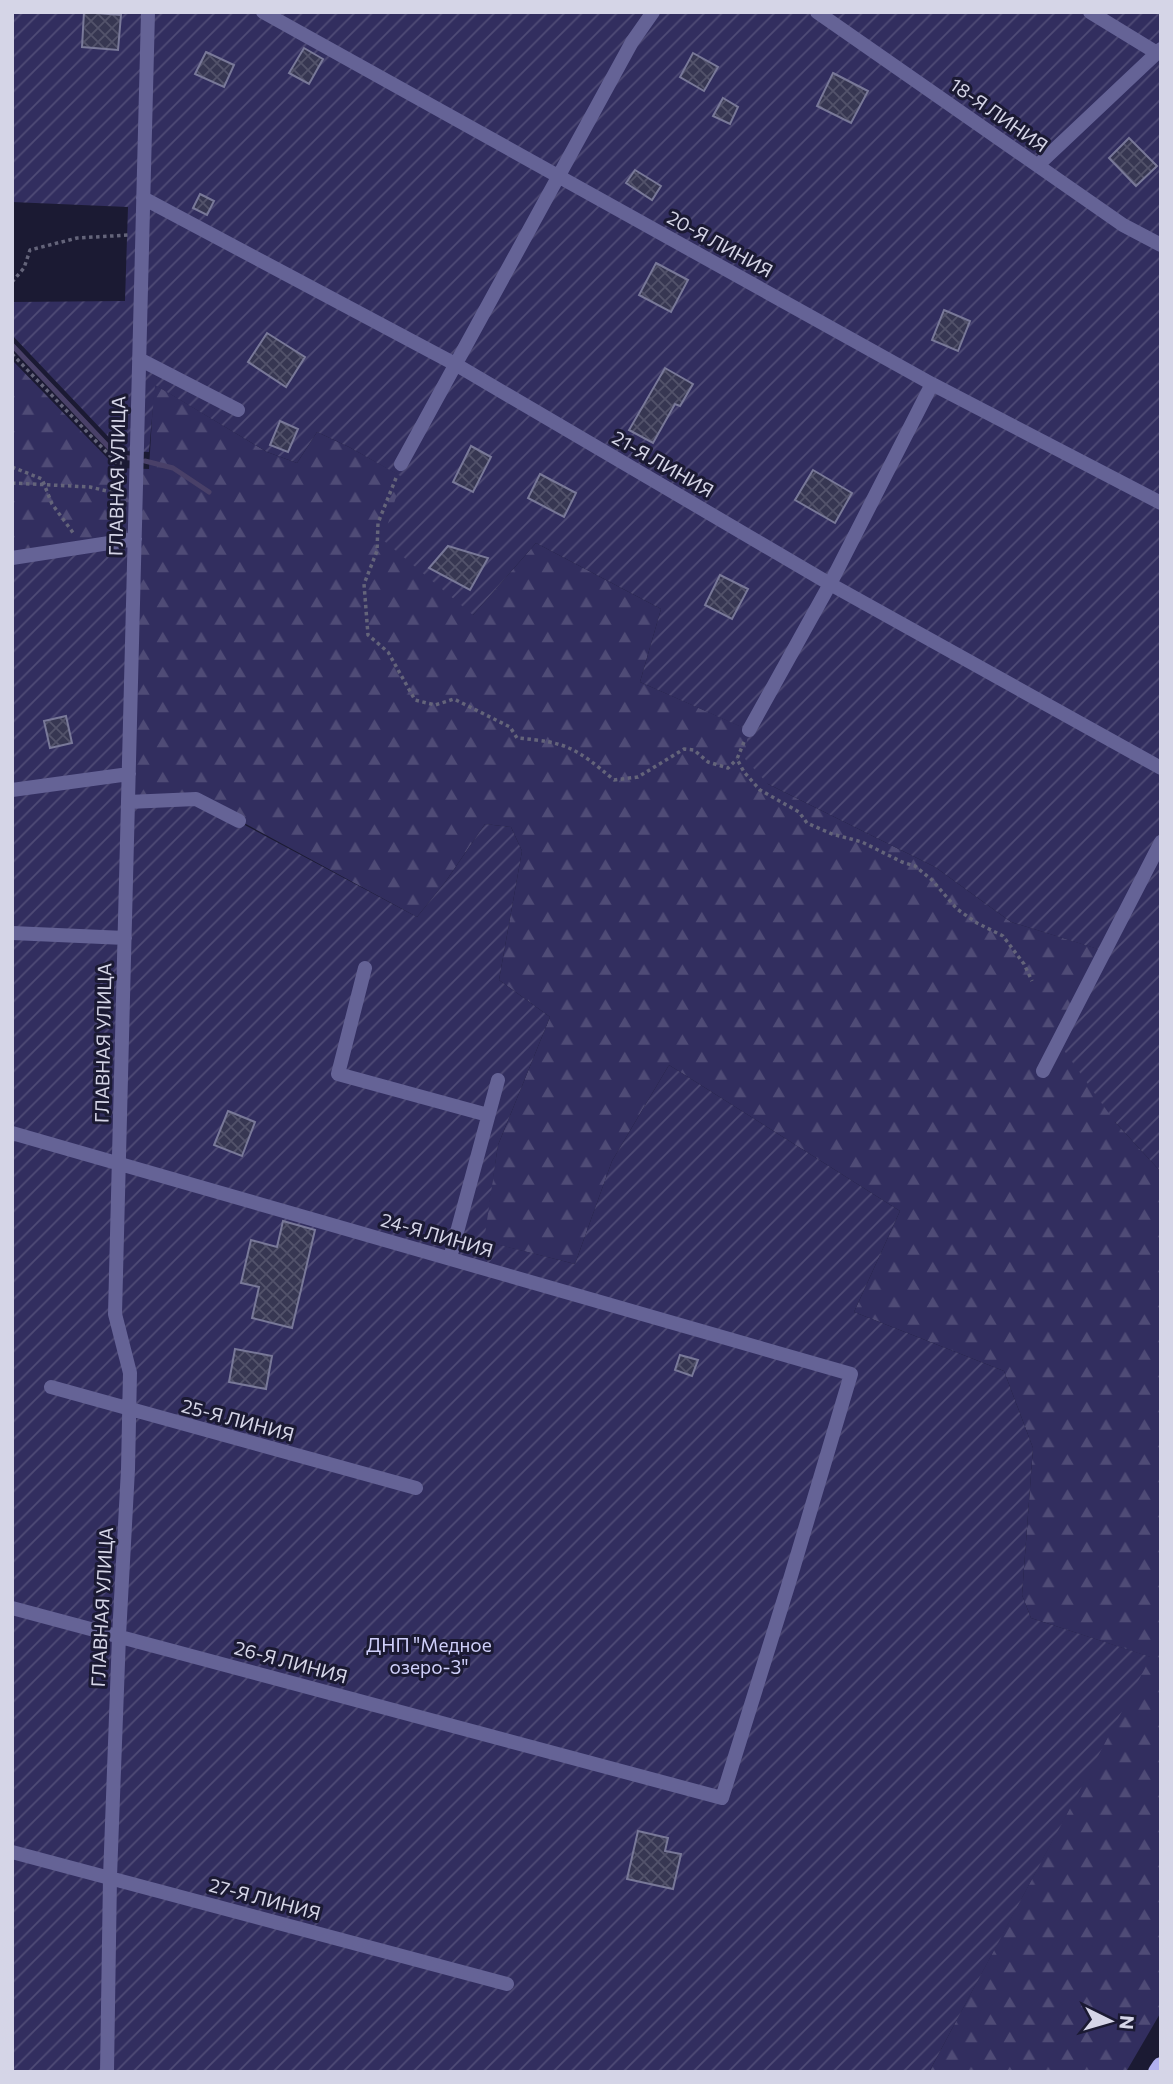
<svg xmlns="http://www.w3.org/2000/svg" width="1173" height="2084" font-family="Commissioner,sans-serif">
  <defs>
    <pattern id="forest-firs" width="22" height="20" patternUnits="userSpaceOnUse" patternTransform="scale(1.75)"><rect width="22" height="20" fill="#322e5f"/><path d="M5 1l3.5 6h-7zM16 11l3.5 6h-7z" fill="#4f4b76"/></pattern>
    <pattern id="garden-furrows" width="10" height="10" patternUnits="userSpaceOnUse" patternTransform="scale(1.75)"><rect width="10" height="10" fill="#322e5f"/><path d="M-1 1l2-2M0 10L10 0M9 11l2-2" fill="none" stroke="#4f4b76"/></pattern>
    <pattern id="building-cross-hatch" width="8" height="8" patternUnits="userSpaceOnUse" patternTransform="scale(1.75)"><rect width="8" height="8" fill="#373752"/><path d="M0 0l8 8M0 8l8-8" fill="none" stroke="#53536b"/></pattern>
  </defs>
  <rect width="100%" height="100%" fill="#1b1a33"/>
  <path fill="url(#forest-firs)" d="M12,360L117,468L149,469L154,384L267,452L297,463L317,432L349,447L403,477L473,615L536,543L661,609L640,682L749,730L768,784L935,867L1011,922L1105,951L1115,1122L1161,1172V2012L1126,2072H929L1150,1657L1031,1618L1022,1595L1033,1448L1004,1371L854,1312L900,1211L669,1065L612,1161L575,1264L483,1241L498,1145L550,1017L499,980L522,851L511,827L485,824L446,881L417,917L220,810L128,799L12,558Z"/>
  <path fill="url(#garden-furrows)" d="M12,12H1161V1172L1115,1122L1058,1042L1104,951L1011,922L935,867L768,784L745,759L748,730L640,682L661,609L536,543L473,615L383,540L402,477L349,447L317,432L297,463L267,452L155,385L149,452L122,451L12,335V302L125,301L128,207L12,202Z
    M135,539L128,798L196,799L417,917L446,881L485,824L511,827L522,851L499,980L550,1017L498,1145L484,1241L575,1264L612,1161L669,1065L900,1211L854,1312L1004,1371L1033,1448L1022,1595L1031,1618L1151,1657L929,2072H12V558Z"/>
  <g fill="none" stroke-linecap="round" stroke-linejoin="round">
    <path stroke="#494068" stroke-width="5" d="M12,345L118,457L130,458
      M145,461L173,468L209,492"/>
  </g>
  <path fill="url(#building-cross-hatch)" stroke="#797999" stroke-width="2" d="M84,12L121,15L118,50L82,47Z
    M304,48L323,59L309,84L289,73Z
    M206,52L234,65L224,87L195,74Z
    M693,53L718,67L704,91L680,77Z
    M833,73L868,91L851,123L817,106Z
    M723,98L738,107L730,124L713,116Z
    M1129,138L1157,166L1136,186L1109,158Z
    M635,170L661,186L652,200L626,183Z
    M200,194L214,201L207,215L193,208Z
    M656,263L688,280L671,312L639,295Z
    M944,310L970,321L958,351L932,340Z
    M267,333L305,357L286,387L248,362Z
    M665,368L693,384L680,406L675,404L653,443L629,430Z
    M280,421L298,429L288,452L270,445Z
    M471,446L491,457L473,492L453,482Z
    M813,470L852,493L835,523L795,500Z
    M540,474L576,493L564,517L528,498Z
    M448,546L488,558L470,590L429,568Z
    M720,575L748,589L732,619L705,605Z
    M66,716L72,743L50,748L44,721Z
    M228,1111L255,1122L242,1156L214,1145Z
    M283,1221L315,1230L292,1328L252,1318L259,1287L241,1283L251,1240L277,1247Z
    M235,1349L272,1356L266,1389L229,1382Z
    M680,1355L698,1360L692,1376L675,1370Z
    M638,1831L668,1838L665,1851L681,1854L673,1889L627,1879Z"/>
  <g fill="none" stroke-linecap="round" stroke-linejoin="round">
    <path stroke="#64647a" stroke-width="3.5" stroke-dasharray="3.5 3.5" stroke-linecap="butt" d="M12,282L24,268L30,250L77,238L129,235
      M12,354L116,462L122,463
      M12,467L42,479L52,504L74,534
      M396,478L378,523L377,551L364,584L368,635L388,652L415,700L435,705L454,699L510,727L517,738C567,742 576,748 614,780L638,777L684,749L694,750L708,762L728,768L737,759
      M12,483L90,487L120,494
      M744,742L737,759L744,772L760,790L799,812L807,823L832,834L862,842L902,862L915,866L932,880L957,909L977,923L1003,936L1024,964L1032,981"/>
    <path stroke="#656396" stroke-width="14" d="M263,12L932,384L1161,503
      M817,12L1123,225L1161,245
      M1090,12L1157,53
      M1038,165L1161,49
      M143,198L455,364L830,584L1161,768
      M139,359L238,410
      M401,464L632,42L653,12
      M12,558L135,539
      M749,730L830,584L932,384
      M12,790L129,774
      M128,802L196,799L239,821
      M12,933L125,938
      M365,968L338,1074L488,1115
      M1043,1071L1161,842
      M12,1133L851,1374L788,1586L722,1798L12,1608
      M450,1258L498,1080
      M51,1387L416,1488
      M12,1852L507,1984
      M107,2072L110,1877L119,1636L128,1469L130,1373L115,1314L148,12"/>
    <path stroke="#b1b0ef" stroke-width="18" d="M1157,2072L1161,2066"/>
  </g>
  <g text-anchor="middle" stroke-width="6" stroke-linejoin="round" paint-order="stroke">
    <g font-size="19" fill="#d5d5e7" stroke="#1b1a33">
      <text transform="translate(999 115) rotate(35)" y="7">18-Я ЛИНИЯ</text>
      <text transform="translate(720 244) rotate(29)" y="7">20-Я ЛИНИЯ</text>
      <text transform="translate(663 464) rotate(30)" y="7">21-Я ЛИНИЯ</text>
      <text transform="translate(117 476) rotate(-89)" y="7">ГЛАВНАЯ УЛИЦА</text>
      <text transform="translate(103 1043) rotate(-89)" y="7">ГЛАВНАЯ УЛИЦА</text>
      <text transform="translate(437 1235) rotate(16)" y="7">24-Я ЛИНИЯ</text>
      <text transform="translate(238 1420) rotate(15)" y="7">25-Я ЛИНИЯ</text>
      <text transform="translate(102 1607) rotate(-87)" y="7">ГЛАВНАЯ УЛИЦА</text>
      <text transform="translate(291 1662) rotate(15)" y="7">26-Я ЛИНИЯ</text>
      <text transform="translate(265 1899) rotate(15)" y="7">27-Я ЛИНИЯ</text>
    </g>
    <g font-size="19" fill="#cfcffa" stroke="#1b1a33">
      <text x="429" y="1652">ДНП "Медное<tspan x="429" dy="22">озеро-3"</tspan></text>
    </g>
  </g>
  <rect width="1173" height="2084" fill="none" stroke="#d5d5e7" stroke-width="28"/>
  <g transform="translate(1110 2021) rotate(95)" stroke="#1b1a33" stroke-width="5" paint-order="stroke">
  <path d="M0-5L12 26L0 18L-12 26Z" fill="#d5d5e7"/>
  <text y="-10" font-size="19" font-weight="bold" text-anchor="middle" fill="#d5d5e7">N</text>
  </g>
</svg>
